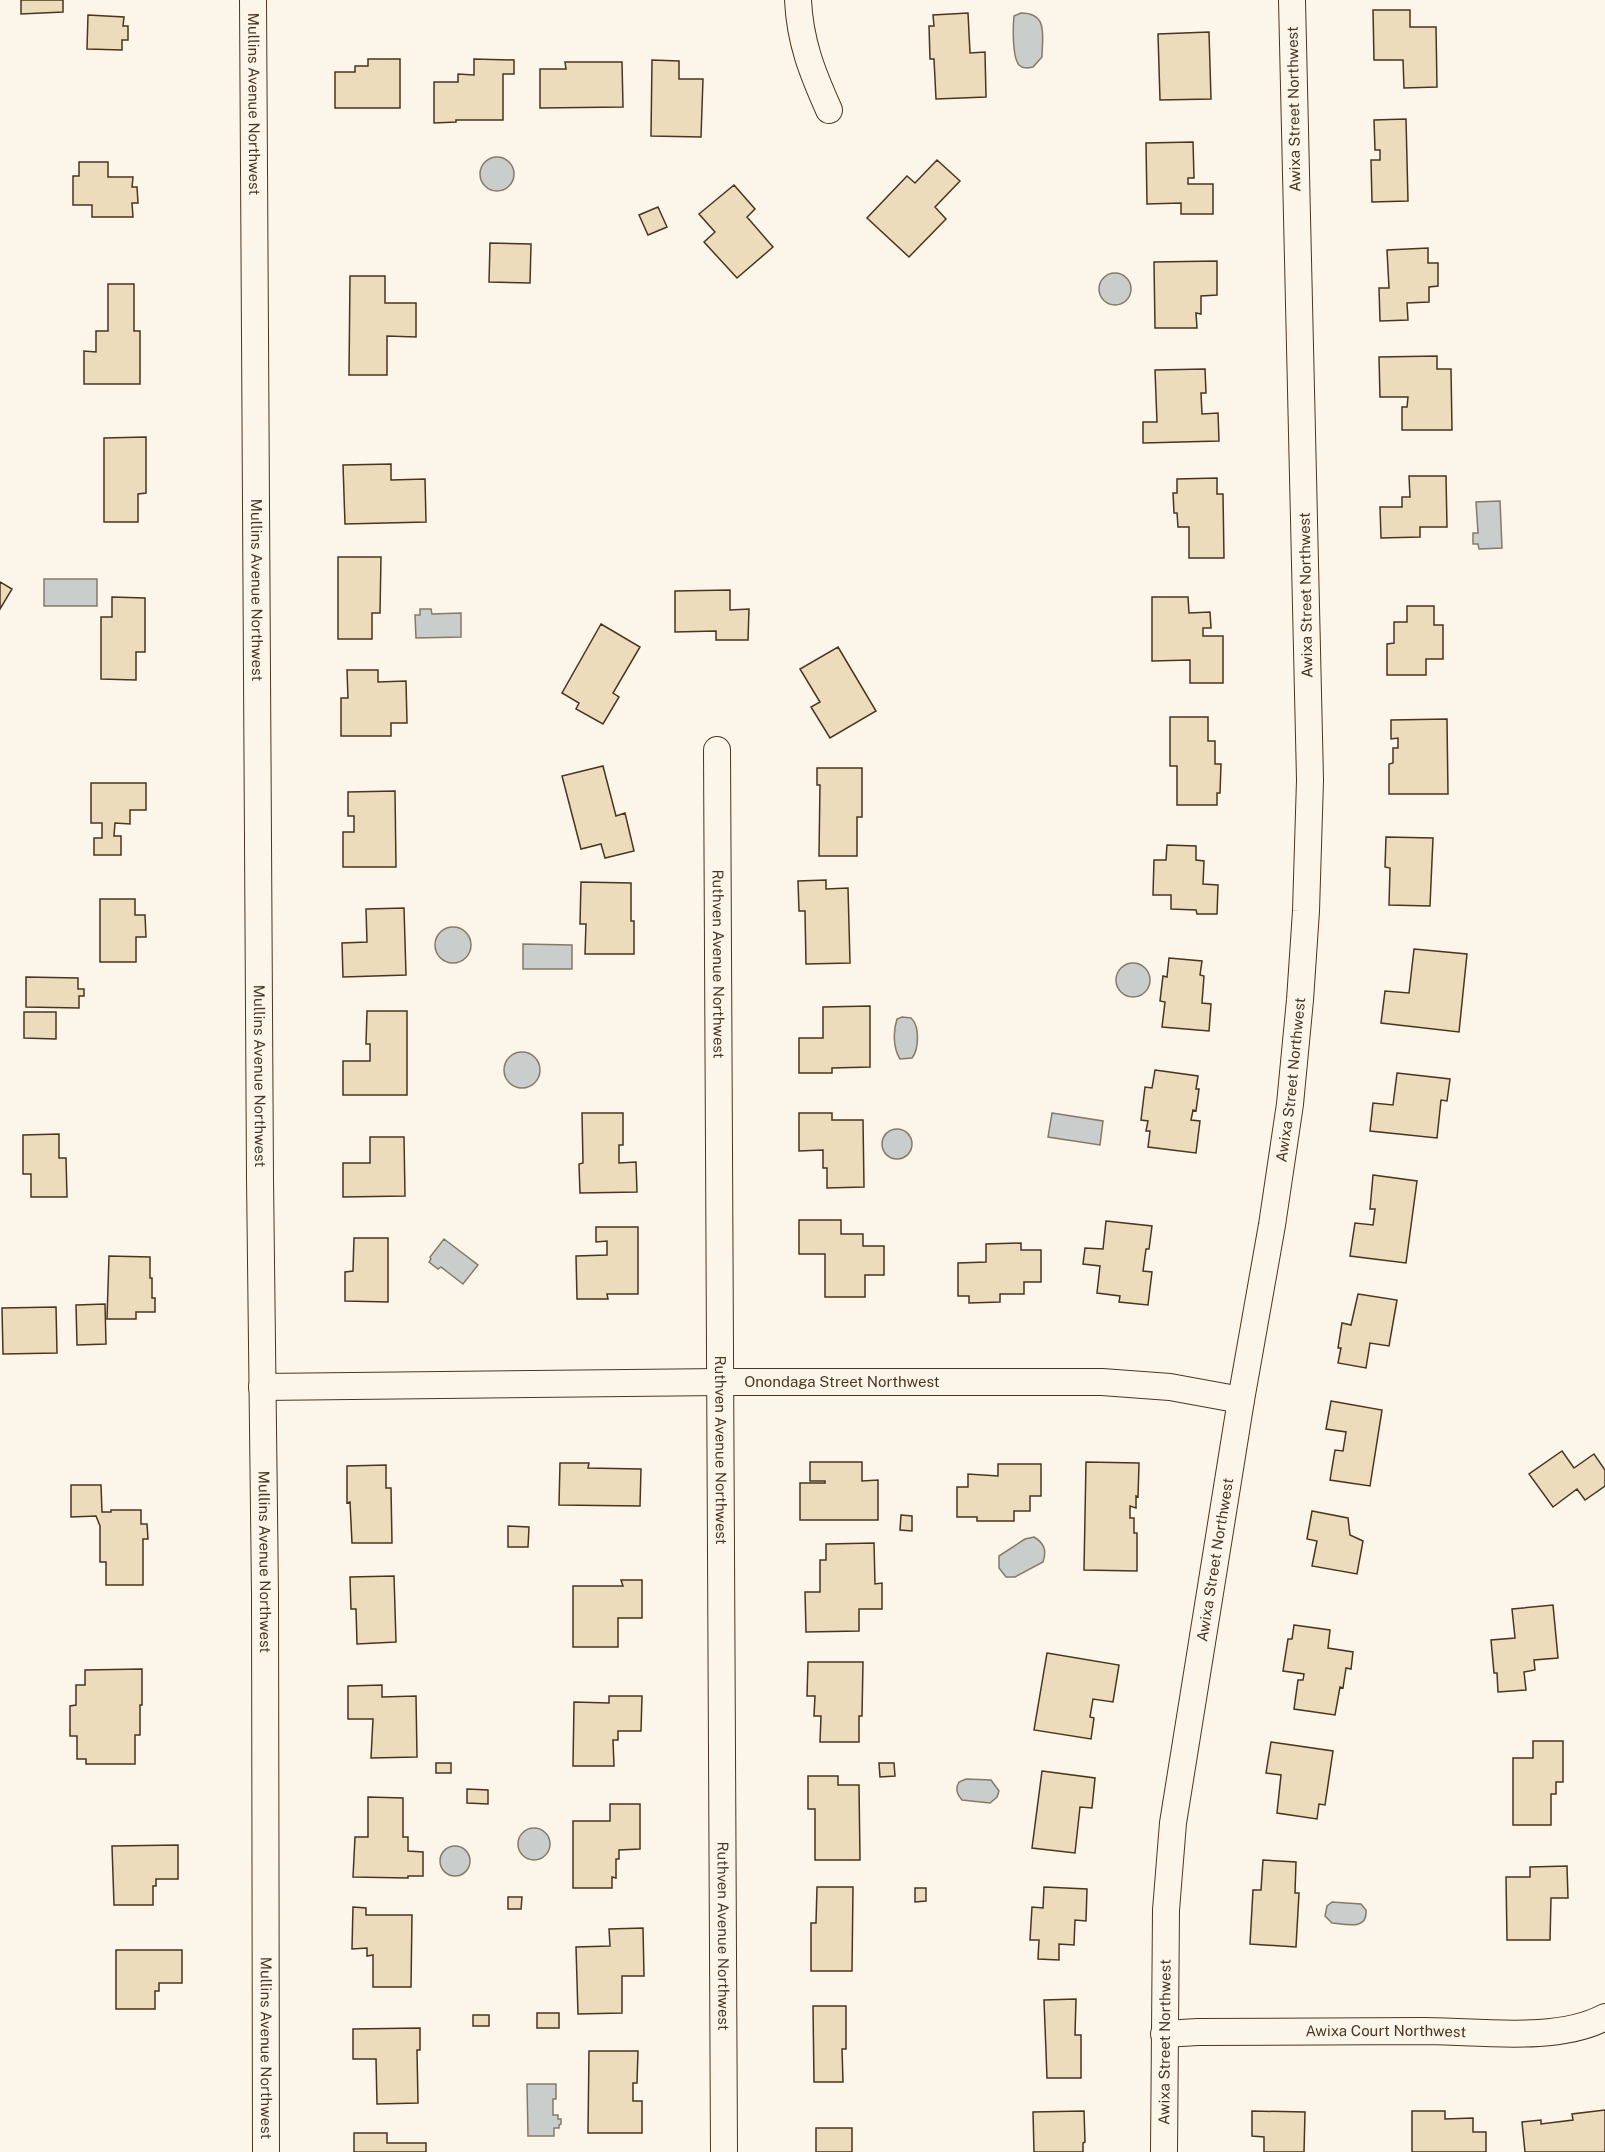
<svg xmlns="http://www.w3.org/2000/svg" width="1605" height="2152" font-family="'Public Sans',sans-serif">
  <rect width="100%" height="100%" fill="#fbf6e9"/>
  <path fill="#c9cecd" stroke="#887966" stroke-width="1.5" d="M1021,13C1049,13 1042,37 1042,57L1033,67C1028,68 1023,69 1019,65C1012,57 1013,26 1014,16Z
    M480 174a17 17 0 1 1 34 0a17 17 0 1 1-34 0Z
    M1099 289a16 16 0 1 1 32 0a16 16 0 1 1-32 0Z
    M1500,501L1502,548L1479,549L1478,544H1473V533H1478L1476,502Z
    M44,579H97V606H44Z
    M420,609H431L432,614L461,613V637L416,638L415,615H420Z
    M435 945a18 18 0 1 1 36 0a18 18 0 1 1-36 0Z
    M523,944L572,945V969H523Z
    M1116 980a17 17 0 1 1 34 0a17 17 0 1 1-34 0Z
    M902,1017L911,1018C920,1026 919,1049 912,1058L900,1059C893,1048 893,1031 897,1019Z
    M504 1070a18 18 0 1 1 36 0a18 18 0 1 1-36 0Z
    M1052,1113L1103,1121L1100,1145L1048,1137Z
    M882 1144a15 15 0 1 1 30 0a15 15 0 1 1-30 0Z
    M444,1239L478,1265L463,1284L441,1267L438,1269L429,1262L431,1259L430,1257Z
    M1034,1537C1044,1543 1047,1550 1043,1562L1015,1577H1006L999,1568V1556L1025,1539Z
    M966,1779L991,1780L999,1791L997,1797L990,1803L962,1800C957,1794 955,1789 959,1782Z
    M518 1844a16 16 0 1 1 32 0a16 16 0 1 1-32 0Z
    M440 1861a15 15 0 1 1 30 0a15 15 0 1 1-30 0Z
    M1332,1902L1361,1904L1366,1910C1368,1931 1345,1924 1332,1923L1325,1916L1327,1906Z
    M527,2084H556V2099H553V2115H558V2119H561V2124L559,2125V2128H554V2136H528Z"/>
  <path fill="#ecdcbc" stroke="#4a3520" stroke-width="1.5" d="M21,0H63V12L21,14Z
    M1373,10H1410V27H1436L1437,87L1404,88L1403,60H1374Z
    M968,13L970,53L985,52L986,97L936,99L934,59H930L929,26H934L933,15Z
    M88,15L124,17L123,26H128V40H122V50L87,49Z
    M1209,32L1211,99L1160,100L1158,34Z
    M368,59H400V108H335V72H355V66H368Z
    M474,59L514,60V74H503V120H456V122L434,123V82H458V74L474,75Z
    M652,60L679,61V79H703L701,137L651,136Z
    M565,62H622L623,107L540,108V69H566Z
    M1406,119L1408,201L1372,202L1371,160H1380V150H1375L1374,120Z
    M1193,142L1194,178H1188V184H1213V214H1181V203L1147,204L1146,143Z
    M937,160L960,181L935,207L946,219L909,257L867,218L907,176L915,183Z
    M79,162H108V177H133L132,187H137L138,203H132L133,217H92V205H73V176H79Z
    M734,185L755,209L747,217L773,247L737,278L704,242L715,232L699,214Z
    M658,207L667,227L648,235L639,215Z
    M490,243L531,244L530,283L489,282Z
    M1428,248V263H1438V286L1429,287V302L1407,303L1408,320L1380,321L1379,288H1389L1387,250Z
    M1217,261V295L1201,296V314L1196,313L1197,328H1155L1154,262Z
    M350,276H385V303H416V337L387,336V375H349Z
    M108,284H134V331H140V384H84V351L96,352V331H108Z
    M1437,356V369H1451L1452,430H1402V407H1407L1408,397H1380L1379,357Z
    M1205,369L1206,393H1201L1202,414L1218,413L1219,441L1143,443V422H1157L1155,370Z
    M146,437V493L138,494V522H104V438Z
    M391,464V480L425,479L426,522L345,524L343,465Z
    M1409,476H1446L1447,527H1420V537L1381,538L1380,507H1402V497H1410Z
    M1217,478V494H1223L1224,558H1189V527H1178L1177,513H1174L1173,493H1177V479Z
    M338,557H381L380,613H372V639H338Z
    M0,582L12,589L0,609Z
    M730,590V610L749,609L748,640H716V631L675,632V591Z
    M112,597L145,598V652H136V680L101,679V617H112Z
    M1152,597H1188L1189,613L1210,612L1211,628H1203V636H1223V683H1190V660L1152,661Z
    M1407,606H1434V625H1443V659H1426V675H1387V644L1394,643V622H1407Z
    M601,624L640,647L613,693L619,697L603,724L576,709L579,703L562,693Z
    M838,647L876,711L830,738L811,707L820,702L800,669Z
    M347,670H378V682L406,681L407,723H391V736H341V698H348Z
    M1170,717H1208V741H1215V764H1221L1220,793H1217V805H1177V766H1170Z
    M1447,719L1448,794H1389V764L1393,763V748H1398V738L1391,739V720Z
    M603,766L616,816L625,813L634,851L605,858L601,844L581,849L562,776Z
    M817,768H862V817H857V856H819L820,785H817Z
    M91,783H146V810H130V824L115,823L114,836H121V855H94V838H102V823H91Z
    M395,791L396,867H343V832H354V816H348V792Z
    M1386,837L1433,838L1430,906L1389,905L1390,868L1385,867Z
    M1167,845L1196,846V860L1204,861L1203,884L1218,885L1217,914H1197L1196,910L1171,909V895H1153L1154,860H1166Z
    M826,880V889L848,888L850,963L806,964L805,911H799L798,881Z
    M581,882L631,883V921H634V954H585L586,924H580Z
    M100,899H135V915H145L146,937H136V962H100Z
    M404,908L406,975L343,977L342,943L367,942L366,909Z
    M1414,949L1467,954L1459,1032L1381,1023L1385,991L1409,993Z
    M1169,958L1202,961L1200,975L1204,976L1202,1003L1211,1004L1209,1031L1162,1027L1165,1002L1160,1001L1163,976L1167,977Z
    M26,977L78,978V989H84V996H79V1008L26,1007Z
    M870,1006V1067L832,1068V1073H799V1038H823V1007Z
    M367,1011H407V1095H343V1061H370V1044H366Z
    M24,1012H56V1039L24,1038Z
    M1155,1070L1198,1076L1196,1089H1199L1196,1111L1193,1110L1191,1120L1200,1121L1196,1153L1148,1147L1150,1131H1146L1148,1121L1141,1120L1145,1087L1152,1088Z
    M1397,1073L1450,1079L1447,1101L1441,1100L1437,1138L1370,1131L1373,1103L1393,1105Z
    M582,1113H623V1145H619V1163L636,1162L637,1192L580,1193L579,1164L583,1163Z
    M799,1113H832V1120H863L864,1187L827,1188V1168H823V1150L799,1151Z
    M59,1134V1158H66L67,1197H31V1174H23V1135Z
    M370,1137H404L405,1196L343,1197V1163H370Z
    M1373,1175L1417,1181L1406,1263L1350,1256L1355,1223L1373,1225L1375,1209H1370Z
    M799,1220H841V1234H863V1246H884V1275H865V1297H825V1254H799Z
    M1106,1221L1152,1226L1149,1249H1146L1143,1271L1152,1272L1148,1305L1119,1302L1120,1296L1097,1293L1100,1266L1083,1264L1085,1248L1103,1249Z
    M596,1227H638V1294H607L608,1299H577L576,1256L607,1255V1241L596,1242Z
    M354,1238H388V1302L345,1301V1272L353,1271Z
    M1021,1243V1250H1041V1282H1024V1294H1000V1302L969,1303V1296H958V1263L986,1262V1244Z
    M109,1256L150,1257V1278H152V1298H155V1312H136V1319H107Z
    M1358,1294L1397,1300L1389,1346L1370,1343L1366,1368L1338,1363L1341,1348H1338L1342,1323L1351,1325Z
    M105,1304L106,1344L77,1345L76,1305Z
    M56,1307L57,1353L3,1354L2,1308Z
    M1331,1401L1382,1410L1370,1486L1330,1480L1335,1450L1343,1451L1346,1432L1326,1429Z
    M1562,1451L1574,1468L1594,1454L1605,1470V1486L1585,1500L1577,1489L1553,1507L1529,1474Z
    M810,1462H862V1481L878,1480V1520H800V1483H825V1481H810Z
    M1086,1462L1139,1463L1138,1497L1136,1496V1508L1130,1506V1518H1134V1533H1137V1571L1084,1570Z
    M560,1463H589L588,1468L641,1469L640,1506L559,1505Z
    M998,1464H1041V1496H1030V1511H1014V1521H977V1517H957V1487H968V1474L998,1476Z
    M386,1465V1488H391L392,1543H352L350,1502L347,1503V1466Z
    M71,1485H101L102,1512H111V1510H141V1524H147L148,1539H143V1585H106V1562H100V1526L96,1516L71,1517Z
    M1312,1511L1348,1518L1350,1535L1363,1541L1357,1574L1312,1566L1317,1541L1307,1539Z
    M901,1515L912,1516V1531L900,1530Z
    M508,1526L529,1527L528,1547H508Z
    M874,1543L875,1584L882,1583V1609H859V1631L806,1632L805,1592H820V1560H826V1544Z
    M394,1576L396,1642L357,1644L356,1609H351L350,1577Z
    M621,1580H642V1618H618V1647H573V1586H623Z
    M1553,1605L1558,1658L1534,1660L1535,1670L1524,1672L1526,1690L1498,1692L1497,1673H1494L1491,1640L1515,1638L1512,1609Z
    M1294,1625L1330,1630L1328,1648L1353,1652L1351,1669L1346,1668L1343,1688L1340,1687L1335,1715L1294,1709L1298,1680H1303L1304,1674L1283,1671L1288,1639H1292Z
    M1047,1653L1119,1665L1113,1702L1093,1699L1090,1717L1094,1718L1091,1739L1034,1730Z
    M808,1662H863L862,1716H859V1742H820L821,1716H814L815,1696H807Z
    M142,1669V1705H140V1735H135V1764H86V1759H77V1736H70V1706L76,1705V1685H85V1670Z
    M382,1685V1697L416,1696L417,1757L371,1758L373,1719H348V1686Z
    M609,1696H642L641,1731H618V1740H613L614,1766H573L574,1702L609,1703Z
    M1533,1741H1563V1782H1556V1794H1551V1825H1513V1758H1533Z
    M1271,1742L1333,1751L1325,1805L1319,1804L1317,1819L1277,1813L1281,1775L1266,1773Z
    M436,1763H451V1773H436Z
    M879,1763H894L895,1776L880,1777Z
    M1042,1771L1095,1778L1092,1808L1080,1807L1075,1853L1032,1848Z
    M808,1776H838V1785H859L860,1860H815V1809H808Z
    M467,1789L488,1790V1804L467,1803Z
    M368,1797L403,1798V1837H408V1851L423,1852V1876H408V1878L353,1877L355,1837H368Z
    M610,1804H640V1849L619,1850V1859H616V1878L612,1877V1888H573V1821H610Z
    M178,1845V1879H156V1886H153V1905H114L112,1846Z
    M1263,1860L1296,1862L1295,1893H1299L1296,1947L1250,1944L1253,1890H1261Z
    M1567,1866L1568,1898H1551L1550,1940H1507L1506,1877H1530V1867Z
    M817,1887H853L852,1971H811V1923H816Z
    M1044,1887L1087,1889L1086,1921L1075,1920L1074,1945L1059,1944V1960L1038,1959L1039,1940H1030L1032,1907L1043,1908Z
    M915,1888H926V1901L915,1902Z
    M508,1897H522L521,1909H508Z
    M353,1907L366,1908V1915H412L411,1987H373V1955L367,1956V1948L352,1949Z
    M643,1928L644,1976H622V2013L578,2014L576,1947L610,1946L609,1929Z
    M116,1950H182V1983H159V1991H155V2009H116Z
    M1076,1999L1075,2035H1081V2078H1047L1044,2000Z
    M813,2006H846V2049H842L843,2082H814Z
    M537,2013H559V2028H537Z
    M473,2015H489V2026H473Z
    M420,2028V2050H417L418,2103L377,2104L376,2059H353V2029Z
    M589,2051H638L637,2083H633V2101H642V2133H588Z
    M1605,2110V2152H1525L1522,2122L1541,2120V2124L1573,2120L1572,2114Z
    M1084,2111L1085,2142L1083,2143V2152H1034L1033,2112Z
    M1252,2111L1305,2112L1304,2152H1264V2137L1252,2136Z
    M1412,2111H1445V2119L1473,2118V2132H1486V2152H1412Z
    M816,2128H852V2152H816Z
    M354,2133H387V2143H426V2152H354Z"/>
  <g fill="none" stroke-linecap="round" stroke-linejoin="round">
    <g stroke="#4a3520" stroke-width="28">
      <g id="street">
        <path id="s1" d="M253,0L260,1178L265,1594L266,2152"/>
        <path d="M798,0C800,42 812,72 829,110"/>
        <path id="s2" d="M717,750L724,2152"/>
        <path id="s3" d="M262,1387L721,1382H1102L1170,1387L1241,1400"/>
        <path id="s4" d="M1164,2034L1198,2032C1274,2031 1349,2031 1424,2031C1478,2031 1557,2043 1605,2017"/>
        <path id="s5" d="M1164,2152L1166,1910L1173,1823L1241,1400L1272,1225L1290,1104L1300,1000L1306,911L1310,780L1292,0"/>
      </g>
    </g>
    <use href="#street" stroke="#fbf6e9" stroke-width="26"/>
  </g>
  <g text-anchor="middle" stroke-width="4.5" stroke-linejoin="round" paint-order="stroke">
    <g font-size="15" fill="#4a3520" stroke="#fbf6e9">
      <text dy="5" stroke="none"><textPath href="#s1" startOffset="104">Mullins Avenue Northwest</textPath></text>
      <text transform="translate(1294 109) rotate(-91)" y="5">Awixa Street Northwest</text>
      <text dy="5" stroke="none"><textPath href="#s1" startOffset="590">Mullins Avenue Northwest</textPath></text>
      <text transform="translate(1306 595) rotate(-91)" y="5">Awixa Street Northwest</text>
      <text dy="5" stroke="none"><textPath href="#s2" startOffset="214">Ruthven Avenue Northwest</textPath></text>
      <text dy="5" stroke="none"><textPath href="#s1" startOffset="1076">Mullins Avenue Northwest</textPath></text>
      <text dy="5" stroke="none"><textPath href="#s5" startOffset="1082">Awixa Street Northwest</textPath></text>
      <text dy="5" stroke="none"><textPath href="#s3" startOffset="580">Onondaga Street Northwest</textPath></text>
      <text dy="5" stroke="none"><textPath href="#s2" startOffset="700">Ruthven Avenue Northwest</textPath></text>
      <text dy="5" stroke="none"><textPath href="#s5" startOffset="596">Awixa Street Northwest</textPath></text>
      <text dy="5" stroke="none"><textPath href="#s1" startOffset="1562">Mullins Avenue Northwest</textPath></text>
      <text dy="5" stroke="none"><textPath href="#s2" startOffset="1186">Ruthven Avenue Northwest</textPath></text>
      <text dy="5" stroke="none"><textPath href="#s4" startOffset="222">Awixa Court Northwest</textPath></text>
      <text dy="5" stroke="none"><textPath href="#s5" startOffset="110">Awixa Street Northwest</textPath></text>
      <text dy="5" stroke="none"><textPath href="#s1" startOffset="2048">Mullins Avenue Northwest</textPath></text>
    </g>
  </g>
</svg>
